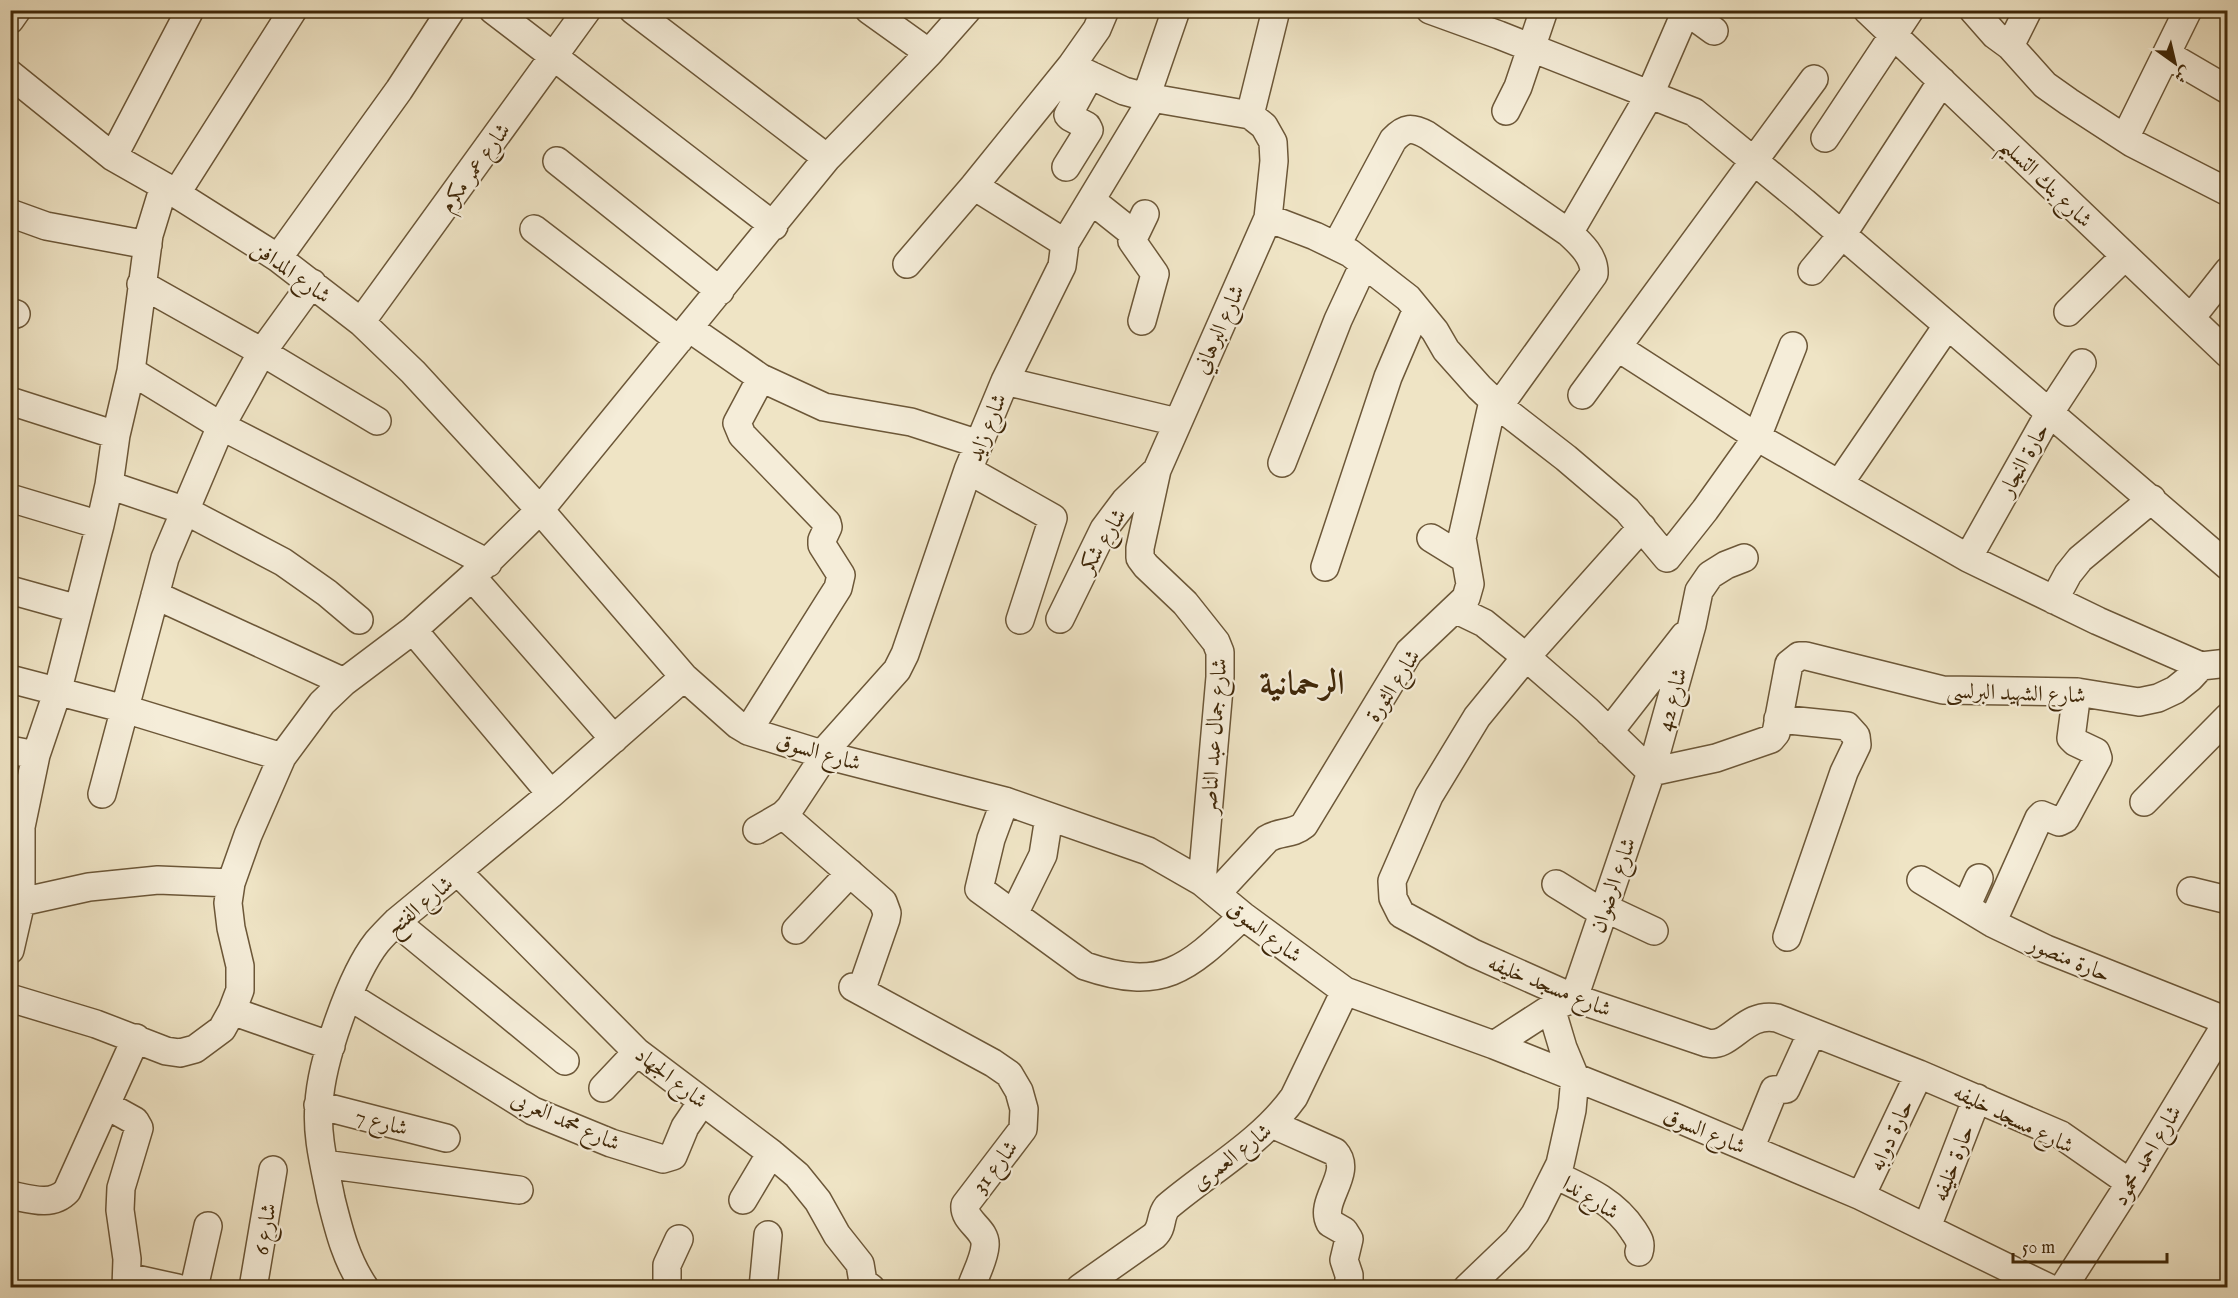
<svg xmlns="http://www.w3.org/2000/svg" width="2238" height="1298" font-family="'IM FELL English',Amiri,serif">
  <rect width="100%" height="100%" fill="#efe4c5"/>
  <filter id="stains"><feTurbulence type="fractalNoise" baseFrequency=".00333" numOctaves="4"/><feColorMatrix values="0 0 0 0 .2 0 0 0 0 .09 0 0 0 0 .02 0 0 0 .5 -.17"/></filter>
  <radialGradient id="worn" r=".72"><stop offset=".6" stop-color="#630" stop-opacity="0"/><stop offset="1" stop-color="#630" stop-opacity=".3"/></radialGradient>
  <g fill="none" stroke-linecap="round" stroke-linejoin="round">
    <g stroke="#6c5738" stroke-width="30">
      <path id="minor" d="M493,10L774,226
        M633,10L827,158
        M869,10L929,53
        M1105,10L1097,29L1071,66L1124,91L1146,97L1250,115L1264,126L1273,142L1274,161L1268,218L1157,470L1140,548V558L1146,566L1185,603L1216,642L1220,652V677L1202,882
        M1430,10L1499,35L1694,112L1804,202L2228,566
        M1685,10L1714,31
        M1867,10L2228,354
        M1973,10L1995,35L2010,46L2045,85L2069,102L2132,143L2228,192
        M10,20L17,10
        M2010,46L2028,10
        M2168,55L2228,90
        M10,74L113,157L164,186L278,258L361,322L413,372L540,510L684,677L738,725L748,731L825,755L1005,801L1148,851L1202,882L1243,916L1345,991L1494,1045L1672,1116L1861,1196L2049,1288
        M1146,97L1176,10
        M1506,111L1518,87L1544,10
        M1250,115L1276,10
        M1825,138L1910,10
        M2125,138L2188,10
        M113,157L190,10
        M557,161L720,291
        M1066,167L1089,130L1087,126L1070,117L1068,115L1090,75
        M974,186L1065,243
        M176,194L293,10
        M1091,200L1135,235
        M10,213L46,226L148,245
        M1268,218L1315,236L1350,253L1408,298L1435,331L1446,350L1479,387L1499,406L1566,458L1627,510L1667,558L1705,510L1757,437L1793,346
        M534,229L679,340
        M1336,246L1393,140C1405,127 1412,127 1427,135L1569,233
        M278,258L399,90L451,10
        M907,264L974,186L1071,66
        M1812,271L1842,235L1942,81
        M141,284L262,352L377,421
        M10,312L16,314
        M2068,312L2124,257
        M2191,318L2228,271
        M1142,321L1155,274L1132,241L1145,214
        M361,322L587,10
        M689,328L761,378L824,407L911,422L979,444
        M1617,347L1757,437L1968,558L2098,621L2201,666L2228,663
        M131,371L221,426L488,563
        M1005,381L1177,422
        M1582,395L1814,79
        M10,401L116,435
        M1499,406L1594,274C1595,257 1581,244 1569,233L1650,94L1686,11
        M1282,463L1338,320L1364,264
        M968,470L1053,518L1020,620
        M1839,484L1947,326
        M109,485L186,511L283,562L327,593L359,620
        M10,498L100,525
        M1642,527L1526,657L1477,717L1429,796L1392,881L1393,898L1401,914L1473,953L1574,998L1707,1043C1731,1049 1744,1011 1777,1018L1919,1074L2061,1135L2130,1183
        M1431,538L1465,559
        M1968,558L2050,412L2082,363
        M1325,567L1388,377L1417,309
        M472,577L614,739
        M10,590L78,609
        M155,595L344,682
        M2054,600L2068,574L2080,559L2152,499
        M1455,609L1484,623L1526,657L1587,710L1651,772
        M1060,619L1104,529L1125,501L1157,470
        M413,630L551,794
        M10,679L125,709L282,757
        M1778,719L1847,726L1856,736L1857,745L1844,772L1787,937
        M748,731L831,599L838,588L841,575L822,545V540L828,527L827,523L742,435L737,423L761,378
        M1609,732L1684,636
        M10,750L36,755
        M822,754L897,670L905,654L968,470L1005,381L1062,266L1065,243L1152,99
        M1651,772L1716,758L1771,739L1776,733L1789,664L1799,656H1806L1943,690L2077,692L2139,702L2158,698L2175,690L2190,678L2201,666
        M102,794L165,558L221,426L262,352L312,283
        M1005,801L991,839L979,889L1085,966C1164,993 1188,968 1243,916
        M2144,802L2228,717
        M783,815L883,902L887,913L886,919L861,991
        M757,830L783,815L790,808L825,755
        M458,872L637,1052L771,1153L797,1175L818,1201L837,1235L860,1264L863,1282L871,1288
        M1921,880L1992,923L2046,949L2227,1021
        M1556,884L1603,913
        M2191,891L2228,900
        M1217,893L1267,839C1279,831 1292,835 1304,825L1409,652L1466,598L1470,584L1462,538L1493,401
        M10,901L21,902L89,887L158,880L231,883
        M1966,907L1979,878
        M1605,908L1654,931
        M1014,914L1043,855L1049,817
        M396,922L565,1061
        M1992,923L2039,818L2042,815L2059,822L2065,819L2098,758L2096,752L2075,742L2071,738L2077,692
        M796,930L850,873
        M10,950L21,902V827L36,755L57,693L100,525L109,485L116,435L131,371L149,235L164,186
        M853,987L993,1063L1009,1074L1019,1091L1024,1109L1023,1129L965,1205C963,1222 987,1229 985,1246C984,1260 975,1275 971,1288
        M349,996L533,1111L611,1143L663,1159L673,1156L685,1127L702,1102
        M10,998L96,1024L166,1051L180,1053L195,1049L222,1029L232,1011L240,990V966L231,928L228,903L231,883L248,835L282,757L322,703L344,682L413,630L472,577L540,510L827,158L929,53L967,10
        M232,1011L331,1046
        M1494,1045L1551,1008L1574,998L1651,772L1692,625L1699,591L1710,575L1726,565L1744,558
        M603,1088L637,1052
        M106,1105L135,1121L139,1128L121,1188L120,1210L127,1259L126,1288
        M318,1105L446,1138
        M1272,1124L1335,1152C1354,1173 1318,1201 1330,1223L1344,1231L1349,1239L1344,1260L1349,1275V1288
        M1750,1149L1774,1090L1786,1089L1812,1032
        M324,1164L519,1190
        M1555,1175C1585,1189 1614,1201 1633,1230C1638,1238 1642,1242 1639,1252
        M10,1195C30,1199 52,1207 67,1191L136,1038
        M1861,1196L1919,1074
        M743,1200L771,1153
        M1927,1227L1977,1098
        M127,1277L177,1288
        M194,1288L208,1226
        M253,1288L273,1170
        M365,1288C346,1260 339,1231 331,1199C325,1168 316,1136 319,1104C321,1062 351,975 377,942C383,935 389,929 396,922L551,794L684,677
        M667,1288V1265L679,1239
        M763,1288L768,1235
        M1080,1288L1154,1236C1164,1227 1159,1217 1167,1207C1208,1172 1262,1142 1294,1097L1345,991
        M1467,1288L1517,1240L1535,1214L1560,1164L1572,1110L1575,1077L1563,1048L1551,1008
        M2063,1288L2130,1183L2228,1021"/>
    </g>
    <use href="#minor" stroke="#f5edd9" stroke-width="27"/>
  </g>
  <g text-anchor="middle" stroke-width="4.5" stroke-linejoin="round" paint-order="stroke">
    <g font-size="22" fill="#402809" stroke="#f5edd9">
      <text transform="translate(474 167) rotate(-54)" y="8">شارع عمر مكرم</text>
      <text transform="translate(2047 182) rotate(44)" y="8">شارع بنك التسليم</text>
      <text transform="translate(292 271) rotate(36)" y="8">شارع المدافن</text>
      <text transform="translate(1218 329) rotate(-66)" y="8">شارع البرهاني</text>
      <text transform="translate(986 427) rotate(-68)" y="8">شارع زايد</text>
      <text transform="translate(2023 459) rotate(-61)" y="8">حارة النجار</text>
      <text transform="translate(1102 540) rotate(-59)" y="8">شارع شكر</text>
      <text transform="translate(1392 685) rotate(-57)" y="8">شارع الثورة</text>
      <text transform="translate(2016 692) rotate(2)" y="8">شارع الشهيد البرلسى</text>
      <text transform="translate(1671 699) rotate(-75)" y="8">شارع 42</text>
      <text transform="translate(1213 736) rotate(-86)" y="8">شارع جمال عبد الناصر</text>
      <text transform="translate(819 751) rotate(16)" y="8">شارع السوق</text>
      <text transform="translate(1612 885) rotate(-71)" y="8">شارع الرضوان</text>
      <text transform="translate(419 905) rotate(-40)" y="8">شارع الفتح</text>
      <text transform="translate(1265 931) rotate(37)" y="8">شارع السوق</text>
      <text transform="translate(2070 958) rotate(23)" y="8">حارة منصور</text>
      <text transform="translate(1550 985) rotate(22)" y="8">شارع مسجد خليفه</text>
      <text transform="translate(672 1077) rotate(38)" y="8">شارع الجهاد</text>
      <text transform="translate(2014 1118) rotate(26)" y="8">شارع مسجد خليفه</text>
      <text transform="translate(566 1120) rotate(24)" y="8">شارع محمد العربى</text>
      <text transform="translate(382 1121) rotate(15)" y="8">شارع 7</text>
      <text transform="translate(1705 1130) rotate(23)" y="8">شارع السوق</text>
      <text transform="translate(1890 1135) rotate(-65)" y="8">حارة دوابه</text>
      <text transform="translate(2146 1155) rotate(-59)" y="8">شارع احمد محمود</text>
      <text transform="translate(1231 1156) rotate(-38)" y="8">شارع العمرى</text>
      <text transform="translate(1952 1163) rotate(-69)" y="8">حارة خليفه</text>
      <text transform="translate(994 1166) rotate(-52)" y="8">شارع 31</text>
      <text transform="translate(1591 1197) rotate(32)" y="8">شارع ندا</text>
      <text transform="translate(264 1229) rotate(-81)" y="8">شارع 6</text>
    </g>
    <g font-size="34" font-weight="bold" fill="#402809" stroke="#f5edd9">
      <text x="1302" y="694">الرحمانية</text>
    </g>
  </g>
  <rect width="2238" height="1298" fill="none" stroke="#efe4c5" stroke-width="36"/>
  <rect x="12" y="12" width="2214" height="1274" fill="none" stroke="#402809" stroke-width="3"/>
  <rect x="18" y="18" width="2202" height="1262" fill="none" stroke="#402809" stroke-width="1.5"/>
  <g transform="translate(2175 63) rotate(146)" stroke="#f5edd9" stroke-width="4.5" paint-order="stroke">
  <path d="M0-4.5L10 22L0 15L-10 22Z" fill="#402809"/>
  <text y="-9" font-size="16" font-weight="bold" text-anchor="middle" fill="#402809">ش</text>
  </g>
  <path d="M2013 1253v9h154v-9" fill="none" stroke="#402809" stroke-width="3"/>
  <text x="2022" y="1253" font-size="18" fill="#402809" stroke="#f5edd9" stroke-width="4.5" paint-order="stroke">50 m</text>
  <rect width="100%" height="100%" filter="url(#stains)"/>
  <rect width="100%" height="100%" fill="url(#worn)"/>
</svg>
